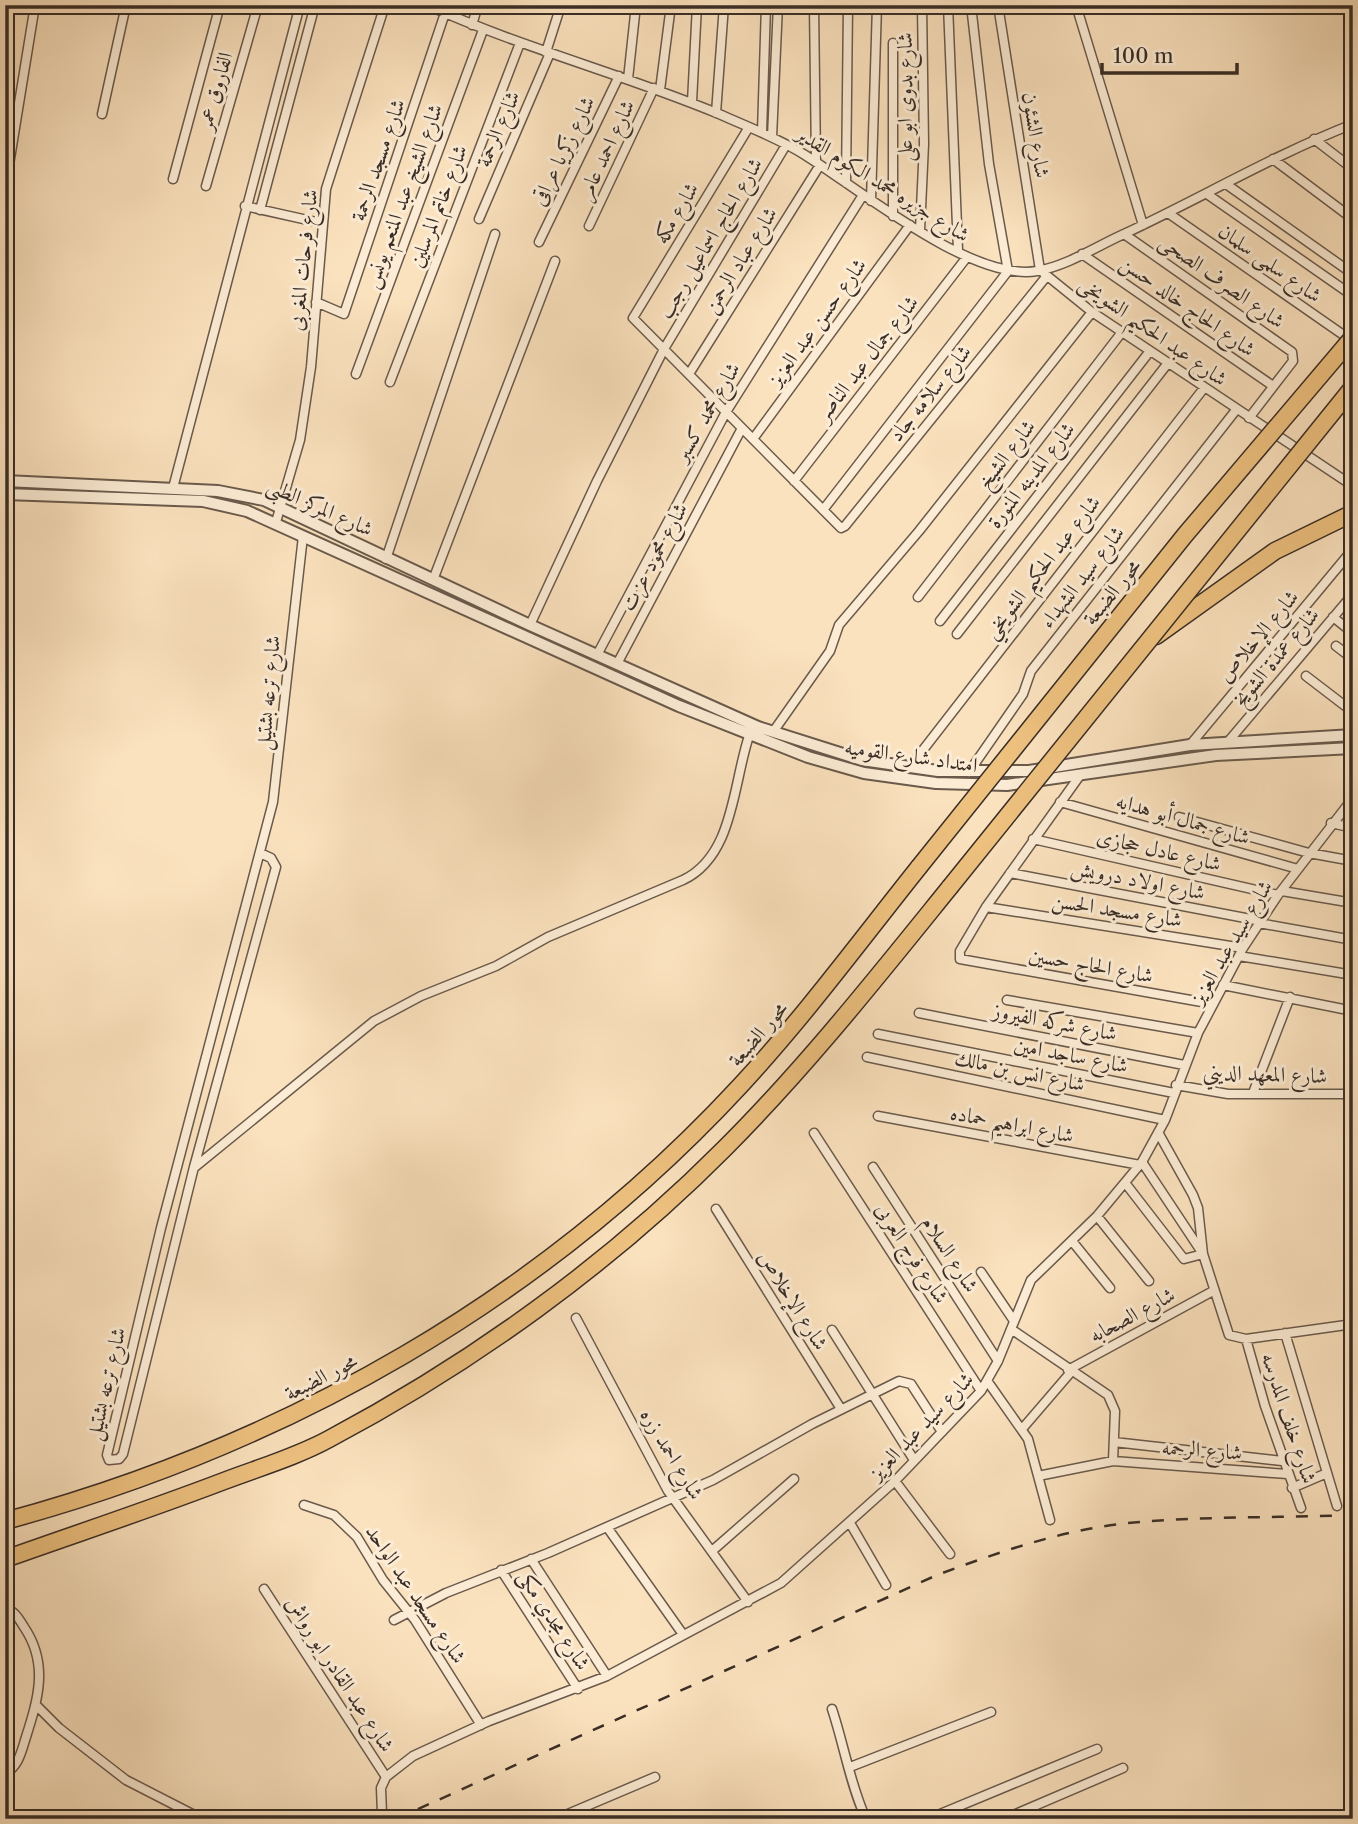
<svg xmlns="http://www.w3.org/2000/svg" width="1358" height="1824" font-family="'Libre Caslon Text',Amiri,serif">
  <rect width="100%" height="100%" fill="#fbe2be"/>
  <filter id="stains"><feTurbulence type="fractalNoise" baseFrequency=".00286" numOctaves="4"/><feColorMatrix values="0 0 0 0 .2 0 0 0 0 .09 0 0 0 0 .02 0 0 0 .5 -.17"/></filter>
  <radialGradient id="worn" r=".72"><stop offset=".6" stop-color="#630" stop-opacity="0"/><stop offset="1" stop-color="#630" stop-opacity=".3"/></radialGradient>
  <g fill="none" stroke-linecap="round" stroke-linejoin="round">
    <g stroke="#6a5a4c" stroke-width="11">
      <path id="minor" d="M427,5C522,48 623,74 719,114C748,127 778,138 805,155C859,189 972,282 1037,271C1067,266 1097,246 1124,234C1201,198 1274,155 1353,124
        M814,5L816,162
        M948,5L958,250
        M998,5L1040,270L1092,312L1353,486
        M1076,5L1143,225
        M472,25L478,5
        M893,43V216
        M546,52L561,5
        M628,79L636,5
        M660,90L671,5
        M692,102L697,5
        M716,113L724,5
        M102,114L126,5
        M749,127L633,318L841,528L845,526L1046,277
        M762,132L766,5
        M772,137L778,5
        M1314,139L1353,169
        M1273,159L1353,219
        M173,179L220,5
        M6,183L35,5
        M846,183L848,5
        M1226,184L1353,274
        M206,186L258,5
        M1207,194L1353,296
        M871,201L877,5
        M245,206L321,223
        M260,210L315,5
        M1168,213L1352,341
        M479,219L550,53
        M589,226L654,88
        M920,230L924,144L922,5
        M1124,234L1292,352L1293,361L1249,418
        M539,242L619,76
        M1082,254L1273,386
        M316,302L344,314L445,13
        M356,374L483,30
        M689,374L820,165
        M390,382L520,43
        M753,439L910,225
        M794,481L967,257
        M173,488L300,5
        M823,510L1008,271L989,164L971,5
        M276,522L300,440L311,367L326,189L385,5
        M386,559L495,234
        M433,580L555,261
        M918,597L1122,332
        M1333,617L1353,633
        M940,621L1150,351
        M530,625L597,481L664,349L786,145
        M957,634L1168,363
        M1336,646L1353,659
        M597,655L726,412L863,195
        M617,664L742,428
        M1306,676L1353,712
        M773,732L830,651L839,625L919,531L1092,312
        M1227,743L1353,594
        M1190,745L1353,549
        M909,768L1204,388
        M969,772L1023,694L1031,671L1236,410
        M1081,774L986,907L960,951V959L1213,1004
        M1060,802L1298,869
        M1179,817L1309,853L1353,861
        M1331,823L1353,828
        M1033,839L1278,895
        M260,853L271,858L276,867L194,1167L123,1454L119,1459L109,1460L107,1455L161,1228L273,802L303,536
        M1010,873L1261,921
        M1282,891L1353,903
        M986,907L1243,948
        M1259,923L1353,940
        M1239,956L1353,975
        M1223,985L1343,1009
        M1007,1000L1198,1033
        M919,1013L1184,1065
        M878,1034L1174,1093
        M867,1057L1165,1120
        M1176,1085L1228,1094H1353
        M1253,1093L1290,997
        M878,1116L1140,1165
        M814,1133L981,1391
        M1159,1134L1193,1195L1198,1208L1203,1254L1229,1335L1246,1339L1353,1324
        M195,1167L374,1021L421,996L496,966L548,937L683,880C734,856 733,783 749,736
        M873,1167L998,1361
        M1126,1184L1184,1259L1203,1254L1142,1162
        M716,1209L841,1409
        M1097,1216L1149,1281
        M1072,1241L1110,1288
        M981,1272L1014,1321
        M576,1318L668,1491L748,1602
        M1011,1329L1108,1395L1115,1411L1113,1461
        M832,1330L914,1460
        M1285,1333L1337,1506
        M1246,1339L1265,1406L1301,1508
        M1068,1370L1213,1291
        M988,1382L1028,1439L1050,1520
        M1022,1429L1071,1372
        M1114,1442L1282,1461
        M1038,1476L1113,1461L1287,1474
        M895,1481L950,1554
        M1292,1488L1327,1473
        M304,1505L334,1515L357,1537L383,1580L415,1620L481,1725
        M850,1523L886,1585
        M607,1527L682,1633
        M712,1551L794,1479
        M531,1559L607,1676
        M501,1570L578,1689
        M264,1589L386,1777
        M5,1608C15,1611 19,1619 24,1627C49,1664 38,1699 26,1737C21,1753 19,1765 5,1774
        M394,1620L446,1593L548,1553L713,1480L812,1424L899,1381L911,1384L942,1432
        M36,1705L59,1728L126,1780L202,1819
        M832,1709C844,1745 850,1784 866,1819
        M850,1767L991,1712
        M382,1814L381,1788L386,1777L413,1756L489,1721L607,1676L781,1583L895,1481L981,1391L998,1361L1031,1280L1097,1216L1142,1162L1165,1120L1198,1033L1243,948L1278,895L1353,798
        M556,1819L655,1777
        M690,1819H691
        M928,1819L1097,1749
        M1004,1819L1123,1768"/>
    </g>
    <g stroke="#6a5a4c" stroke-width="14">
      <path id="tertiary" d="M5,481L218,491L264,500L530,625L758,727L862,760L938,771H1029L1190,745L1353,735
        M5,494L203,501L247,511L679,706L808,757L864,773L936,783L1007,785L1216,755L1353,748"/>
    </g>
    <g stroke="#392d26" stroke-width="19">
      <path id="motorway" d="M1156,636L1275,551L1353,513
        M5,1521C286,1445 542,1300 740,1086C804,1017 860,941 919,867
        M5,1559C78,1533 151,1509 224,1481C258,1468 296,1457 329,1439C472,1363 610,1264 725,1148C806,1067 878,976 950,887"/>
    </g>
    <use href="#minor" stroke="#fcecd5" stroke-width="8"/>
    <use href="#tertiary" stroke="#fcecd5" stroke-width="10"/>
    <use href="#motorway" stroke="#eec17f" stroke-width="16"/>
    <path stroke="#392d26" stroke-width="2.5" stroke-dasharray="12 12" stroke-linecap="butt" d="M396,1819L937,1575C999,1552 1062,1530 1128,1523C1202,1516 1278,1518 1353,1515"/>
    <g stroke="#392d26" stroke-width="19" stroke-linecap="butt">
      <path id="motorway-bridge" d="M919,867L1185,535L1353,337
        M950,887L1353,387"/>
    </g>
    <use href="#motorway-bridge" stroke="#eec17f" stroke-width="16"/>
  </g>
  <g text-anchor="middle" stroke-width="6" stroke-linejoin="round" paint-order="stroke">
    <g font-size="21" fill="#392d26" stroke="#fcecd5">
      <text transform="translate(215 91) rotate(-74)" y="7">الفاروق عمر</text>
      <text transform="translate(905 97) rotate(-90)" y="7">شارع بدوى ابو على</text>
      <text transform="translate(498 129) rotate(-67)" y="7">شارع الرحمة</text>
      <text transform="translate(1036 135) rotate(81)" y="7">شارع الشئون</text>
      <text transform="translate(606 150) rotate(-65)" y="7">شارع احمد عامر</text>
      <text transform="translate(563 151) rotate(-64)" y="7">شارع زكريا عراقى</text>
      <text transform="translate(378 160) rotate(-71)" y="7">شارع مسجد الرحمة</text>
      <text transform="translate(883 184) rotate(32)" y="7">شارع جزيره محمد الكوم القدير</text>
      <text transform="translate(403 196) rotate(-70)" y="7">شارع الشيخ عبد المنعم يونس</text>
      <text transform="translate(438 206) rotate(-69)" y="7">شارع خاتم المرسلين</text>
      <text transform="translate(676 213) rotate(-59)" y="7">شارع مكه</text>
      <text transform="translate(710 238) rotate(-59)" y="7">شارع الحاج اسماعيل رجب</text>
      <text transform="translate(303 260) rotate(-84)" y="7">شارع فرحات المغربى</text>
      <text transform="translate(740 260) rotate(-58)" y="7">شارع عباد الرحمن</text>
      <text transform="translate(1270 263) rotate(35)" y="7">شارع سلمى سلمان</text>
      <text transform="translate(1222 281) rotate(35)" y="7">شارع الصرف الصحى</text>
      <text transform="translate(1188 306) rotate(35)" y="7">شارع الحاج خالد حسن</text>
      <text transform="translate(817 322) rotate(-54)" y="7">شارع حسن عبد العزيز</text>
      <text transform="translate(1153 331) rotate(35)" y="7">شارع عبد الحكيم الشويخى</text>
      <text transform="translate(867 358) rotate(-52)" y="7">شارع جمال عبد الناصر</text>
      <text transform="translate(930 393) rotate(-51)" y="7">شارع سلامه جاد</text>
      <text transform="translate(707 412) rotate(-60)" y="7">شارع محمد كسبر</text>
      <text transform="translate(1006 454) rotate(-52)" y="7">شارع الشيخ</text>
      <text transform="translate(1031 475) rotate(-52)" y="7">شارع المدينه المنورة</text>
      <text transform="translate(320 507) rotate(24)" y="7">شارع المركز الطبى</text>
      <text transform="translate(654 557) rotate(-62)" y="7">شارع محمود عزت</text>
      <text transform="translate(1042 567) rotate(-52)" y="7">شارع عبد الحكيم الشويخي</text>
      <text transform="translate(1082 577) rotate(-52)" y="7">شارع سيد الشهداء</text>
      <text transform="translate(1112 592) rotate(-51)" y="7">محور الضبعة</text>
      <text transform="translate(1258 636) rotate(-50)" y="7">شارع الإخلاص</text>
      <text transform="translate(1276 657) rotate(-50)" y="7">شارع عمدة الشويخ</text>
      <text transform="translate(268 693) rotate(-85)" y="7">شارع ترعه بشتيل</text>
      <text transform="translate(911 756) rotate(8)" y="7">امتداد شارع القوميه</text>
      <text transform="translate(1183 819) rotate(16)" y="7">شارع جمال أبو هدايه</text>
      <text transform="translate(1159 850) rotate(13)" y="7">شارع عادل حجازى</text>
      <text transform="translate(1138 880) rotate(11)" y="7">شارع اولاد درويش</text>
      <text transform="translate(1117 910) rotate(9)" y="7">شارع مسجد الحسن</text>
      <text transform="translate(1231 942) rotate(-59)" y="7">شارع سيد عبد العزيز</text>
      <text transform="translate(1091 965) rotate(10)" y="7">شارع الحاج حسين</text>
      <text transform="translate(1055 1022) rotate(11)" y="7">شارع شركه الفيروز</text>
      <text transform="translate(758 1034) rotate(-49)" y="7">محور الضبعة</text>
      <text transform="translate(1071 1055) rotate(11)" y="7">شارع ساجد امين</text>
      <text transform="translate(1020 1071) rotate(12)" y="7">شارع انس بن مالك</text>
      <text transform="translate(1265 1074) rotate(2)" y="7">شارع المعهد الديني</text>
      <text transform="translate(1012 1124) rotate(11)" y="7">شارع ابراهيم حماده</text>
      <text transform="translate(912 1253) rotate(57)" y="7">شارع فرج العربى</text>
      <text transform="translate(950 1254) rotate(57)" y="7">شارع السلام</text>
      <text transform="translate(793 1300) rotate(58)" y="7">شارع الإخلاص</text>
      <text transform="translate(1132 1315) rotate(-28)" y="7">شارع الصحابه</text>
      <text transform="translate(321 1377) rotate(-27)" y="7">محور الضبعة</text>
      <text transform="translate(106 1384) rotate(-77)" y="7">شارع ترعه بشتيل</text>
      <text transform="translate(1289 1418) rotate(72)" y="7">شارع خلف المدرسه</text>
      <text transform="translate(921 1426) rotate(-46)" y="7">شارع سيد عبد العزيز</text>
      <text transform="translate(1202 1450) rotate(4)" y="7">شارع الرحمه</text>
      <text transform="translate(672 1454) rotate(59)" y="7">شارع احمد زره</text>
      <text transform="translate(416 1594) rotate(56)" y="7">شارع مسجد عبد الواحد</text>
      <text transform="translate(554 1620) rotate(57)" y="7">شارع مجدي مكى</text>
      <text transform="translate(340 1674) rotate(57)" y="7">شارع عبد القادر ابو رواش</text>
    </g>
  </g>
  <rect width="1358" height="1824" fill="none" stroke="#fbe2be" stroke-width="28"/>
  <rect x="7" y="7" width="1344" height="1810" fill="none" stroke="#392d26" stroke-width="3.5"/>
  <rect x="14" y="14" width="1330" height="1796" fill="none" stroke="#392d26" stroke-width="2"/>
  <path d="M1102 63v10h135v-10" fill="none" stroke="#392d26" stroke-width="3.5"/>
  <text x="1113" y="63" font-size="21" fill="#392d26" stroke="#fcecd5" stroke-width="5" paint-order="stroke">100 m</text>
  <rect width="100%" height="100%" filter="url(#stains)"/>
  <rect width="100%" height="100%" fill="url(#worn)"/>
</svg>
